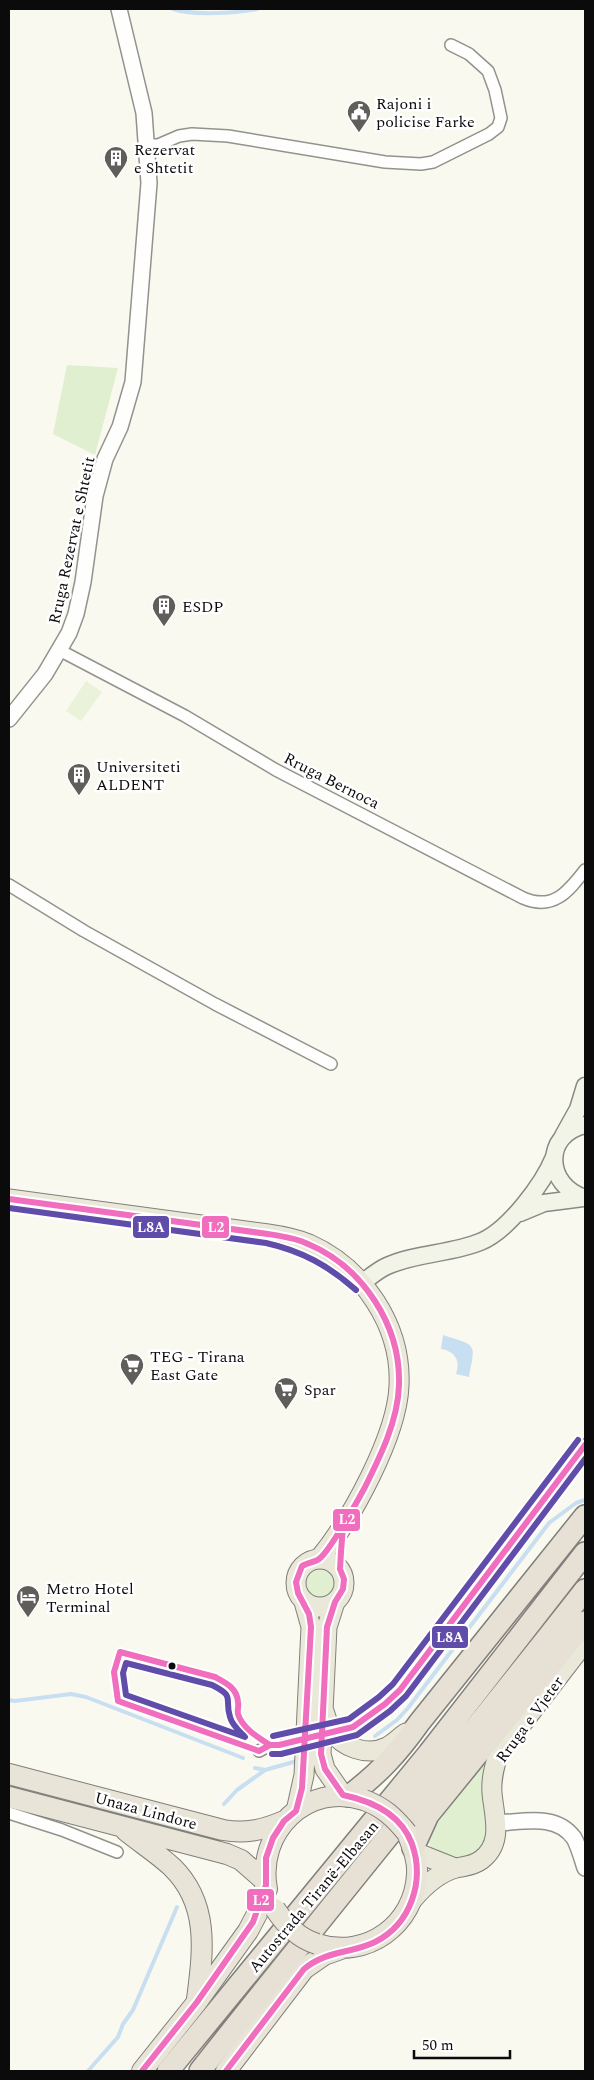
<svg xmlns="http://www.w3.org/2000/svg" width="594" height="2080" font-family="Spectral,serif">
  <rect width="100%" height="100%" fill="#faf9ef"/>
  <path fill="#dfefd0" d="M67,365L118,368L95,455L53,434Z
    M304 1583a17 17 0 1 1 34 0a17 17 0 1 1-34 0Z
    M489,1750C483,1767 481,1782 483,1800C485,1812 493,1828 488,1839C486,1845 480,1850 477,1855L455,1859L432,1850L428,1842V1832Z"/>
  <path fill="#eaf2da" d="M86,681L102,692L81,721L66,711Z"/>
  <path fill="#c8def1" d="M443,1335C477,1346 476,1342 469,1377L456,1374C461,1361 455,1351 441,1349Z"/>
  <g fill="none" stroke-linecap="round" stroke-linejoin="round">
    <path stroke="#c8def1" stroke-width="4" d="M173,9C194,16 235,13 257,9
      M9,1700L15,1701L71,1694L86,1697L243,1758
      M375,1736L397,1720L408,1708L549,1523L576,1503L585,1500
      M255,1768L265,1770
      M224,1804L237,1790L265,1770L297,1761
      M88,2071L118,2037L123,2024L133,2010L177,1907"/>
    <path stroke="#d6d5cd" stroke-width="11" stroke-dasharray="11 5.5" stroke-linecap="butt" d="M279,1745L312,1737"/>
    <g stroke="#93928e" stroke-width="14">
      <path id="minor" d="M147,145H158L179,136L192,134L228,136L385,162L421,164L433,162L489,134L498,127L501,118L495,90L488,71L469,54L451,45
        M61,651L185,716L276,770L523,898C553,911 568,892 585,870
        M9,885L84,931L215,1004L331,1064
        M353,1727L385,1704L400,1690L585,1445
        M259,1751L270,1745H279
        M9,1813L62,1830L117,1852"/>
    </g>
    <g stroke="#93928e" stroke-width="18">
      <path id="tertiary" d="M9,719L45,674L69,633L76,614L83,582L95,496L105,459L120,427L133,382L149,183L144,113L119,9
        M497,1823C524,1822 556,1813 574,1838C579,1847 582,1859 585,1868"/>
    </g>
    <g stroke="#898984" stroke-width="19">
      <path id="secondary" d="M585,1125C542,1135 546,1186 585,1198
        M563,1136L578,1109L585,1086
        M520,1213L544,1203L583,1198
        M362,1283C370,1277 378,1270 387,1266C416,1253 450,1254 480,1242C508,1231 543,1184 554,1157"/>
    </g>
    <g stroke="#807f7b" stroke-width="21">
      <path id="primary" d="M9,1199L268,1234C282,1236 296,1239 309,1244C363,1268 402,1326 399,1386C397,1436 351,1520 319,1559
        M296 1583a24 24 0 1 1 48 0a24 24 0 1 1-48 0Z
        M335,1602L327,1627L321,1754L325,1769L343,1795
        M324,1711C326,1717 328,1725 331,1730C342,1747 367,1757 387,1747C393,1744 400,1737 406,1733
        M296,1811L304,1775L311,1627L304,1602
        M415,1852L455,1868
        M413,1899C425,1885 438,1873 456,1868C465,1866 473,1866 481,1860C504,1843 494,1816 492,1793C491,1779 494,1768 498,1755L585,1642"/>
    </g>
    <g stroke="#807f7b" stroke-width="22">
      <path id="trunk" d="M9,1774L223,1830C245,1834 263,1830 284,1821
        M9,1797L227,1854L241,1860L266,1882
        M126,1831C141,1843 158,1854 172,1867C210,1904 203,1952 197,1999
        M267,1889C256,1832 307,1781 364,1800
        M317,1944C367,1960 415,1924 417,1874C418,1859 412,1846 407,1833
        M142,2071L197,2002L248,1931L258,1912L266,1885
        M226,2071L304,1969L324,1955L341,1949"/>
    </g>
    <g stroke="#807f7b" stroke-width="24">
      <path id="motorway" d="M349,1796C379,1773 397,1754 419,1723L585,1516
        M413,1848L428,1815L585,1622
        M168,2071L429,1753L585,1553
        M200,2071C327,1910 458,1752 585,1590"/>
    </g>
    <use href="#minor" stroke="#fefefd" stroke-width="11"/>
    <use href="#tertiary" stroke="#fefefd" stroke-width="15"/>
    <use href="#secondary" stroke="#f3f4e8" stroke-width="16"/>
    <use href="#primary" stroke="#eae8d9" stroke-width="19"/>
    <use href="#trunk" stroke="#e8e4d7" stroke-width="20"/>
    <use href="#motorway" stroke="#e7e0d5" stroke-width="21"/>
    <g stroke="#807f7b" stroke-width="22" stroke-linecap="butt">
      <path id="trunk-bridge" d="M364,1800C383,1807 394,1817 407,1833
        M275,1909C286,1925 298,1938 317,1944"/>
    </g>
    <use href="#trunk-bridge" stroke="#e8e4d7" stroke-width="20"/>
    <g stroke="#fff" stroke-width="10">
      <path id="bus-1" d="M9,1199L268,1234C281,1236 296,1238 308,1244C363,1267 401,1326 399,1385C398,1421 380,1457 364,1489C356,1503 331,1550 319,1559C315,1562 307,1563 302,1566L296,1582L298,1593L309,1614L311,1627L302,1788L296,1811L284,1821L273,1838L266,1858V1885L253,1922L197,2002L142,2071
        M120,1652L215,1677C226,1683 237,1688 238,1702C239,1706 237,1710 238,1714C242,1728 259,1738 270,1745L259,1751L118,1701L114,1672Z
        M270,1745H279L353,1727L385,1704L400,1690L585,1445
        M226,2071L304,1969C327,1950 350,1954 375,1942C411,1924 425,1881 412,1844C401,1814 372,1801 343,1795L325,1769L321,1754L327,1627L335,1602L343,1589L344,1579L340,1569L341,1552L343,1526L348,1516"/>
    </g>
    <g stroke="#fff" stroke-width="10">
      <path id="bus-2" d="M9,1208L266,1243C302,1251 329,1266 356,1290
        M126,1663L212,1685C236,1697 224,1698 230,1717C232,1725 239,1731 245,1737L126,1695L123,1673Z
        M273,1736L349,1719L379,1697L393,1684L578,1440
        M272,1754H281L357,1735L390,1711L406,1696L585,1459"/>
    </g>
    <use href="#bus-1" stroke="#f06ebd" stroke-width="6"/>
    <use href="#bus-2" stroke="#604daa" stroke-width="6"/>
  </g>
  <defs>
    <g id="civic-pin" transform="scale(1.25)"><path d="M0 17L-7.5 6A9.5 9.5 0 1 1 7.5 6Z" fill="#5f5e5b" stroke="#fff"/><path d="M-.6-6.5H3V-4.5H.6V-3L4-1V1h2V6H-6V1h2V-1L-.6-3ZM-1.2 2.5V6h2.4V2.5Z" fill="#fff"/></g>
    <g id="building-pin" transform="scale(1.25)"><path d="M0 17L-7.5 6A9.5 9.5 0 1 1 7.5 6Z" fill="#5f5e5b" stroke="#fff"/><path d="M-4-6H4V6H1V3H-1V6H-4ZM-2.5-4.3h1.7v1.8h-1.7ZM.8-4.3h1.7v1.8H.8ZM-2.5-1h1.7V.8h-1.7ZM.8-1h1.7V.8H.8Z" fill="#fff"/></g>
    <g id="supermarket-pin" transform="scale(1.25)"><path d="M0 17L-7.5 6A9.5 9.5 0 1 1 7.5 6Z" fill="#5f5e5b" stroke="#fff"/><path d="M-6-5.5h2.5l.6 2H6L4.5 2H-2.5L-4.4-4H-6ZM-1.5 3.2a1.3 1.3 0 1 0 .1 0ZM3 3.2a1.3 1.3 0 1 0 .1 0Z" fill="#fff"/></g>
    <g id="hotel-pin" transform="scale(1.25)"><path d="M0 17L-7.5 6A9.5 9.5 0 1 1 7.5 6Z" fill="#5f5e5b" stroke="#fff"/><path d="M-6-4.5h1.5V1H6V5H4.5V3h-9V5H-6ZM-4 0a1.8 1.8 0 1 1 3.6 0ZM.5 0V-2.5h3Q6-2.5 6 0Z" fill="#fff"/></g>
  </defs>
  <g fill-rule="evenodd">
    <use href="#civic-pin" x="359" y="112"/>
    <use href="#building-pin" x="116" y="158"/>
    <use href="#building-pin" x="164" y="606"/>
    <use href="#building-pin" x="79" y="775"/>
    <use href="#supermarket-pin" x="132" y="1365"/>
    <use href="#supermarket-pin" x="286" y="1389"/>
    <use href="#hotel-pin" x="28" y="1597"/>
  </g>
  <circle fill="#0b0b0b" stroke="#fff" stroke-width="2" cx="172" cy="1666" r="4.5"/>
  <g text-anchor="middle" stroke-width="5" stroke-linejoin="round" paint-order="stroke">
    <g font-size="16" fill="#0b0b0b" stroke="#fff" text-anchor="start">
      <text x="376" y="109">Rajoni i<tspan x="376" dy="18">policise Farke</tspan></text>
      <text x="134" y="155">Rezervat<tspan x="134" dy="18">e Shtetit</tspan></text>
      <text x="182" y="612">ESDP</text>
      <text x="96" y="772">Universiteti<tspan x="96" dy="18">ALDENT</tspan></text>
      <text x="150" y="1362">TEG - Tirana<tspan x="150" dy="18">East Gate</tspan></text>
      <text x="304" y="1395">Spar</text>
      <text x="46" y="1594">Metro Hotel<tspan x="46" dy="18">Terminal</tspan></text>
    </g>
    <g font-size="16" fill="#0b0b0b" stroke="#fff">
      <text transform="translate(71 540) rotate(-78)" y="6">Rruga Rezervat e Shtetit</text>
      <text transform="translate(332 780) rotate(27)" y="6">Rruga Bernoca</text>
      <text transform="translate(529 1719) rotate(-54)" y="6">Rruga e Vjeter</text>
      <text transform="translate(146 1810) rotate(15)" y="6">Unaza Lindore</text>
      <text transform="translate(313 1896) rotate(-50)" y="6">Autostrada Tiranë-Elbasan</text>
    </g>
  </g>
  <g stroke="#fff" stroke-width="2">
    <rect x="201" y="1215" width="29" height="24" rx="5" fill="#f06ebd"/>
    <rect x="132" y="1215" width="38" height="24" rx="5" fill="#604daa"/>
    <rect x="332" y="1508" width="29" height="24" rx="5" fill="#f06ebd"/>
    <rect x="431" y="1625" width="38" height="24" rx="5" fill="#604daa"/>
    <rect x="246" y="1888" width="29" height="24" rx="5" fill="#f06ebd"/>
  </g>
  <g font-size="14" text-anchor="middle" font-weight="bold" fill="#fff">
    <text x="216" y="1232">L2</text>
    <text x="151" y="1232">L8A</text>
    <text x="347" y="1524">L2</text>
    <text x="450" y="1642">L8A</text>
    <text x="261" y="1905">L2</text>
  </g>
  <rect width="594" height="2080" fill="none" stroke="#0b0b0b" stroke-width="20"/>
  <path d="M414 2050v8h96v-8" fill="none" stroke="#0b0b0b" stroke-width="2.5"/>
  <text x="422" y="2050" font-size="15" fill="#0b0b0b" stroke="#ffffff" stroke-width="4" paint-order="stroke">50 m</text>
</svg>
